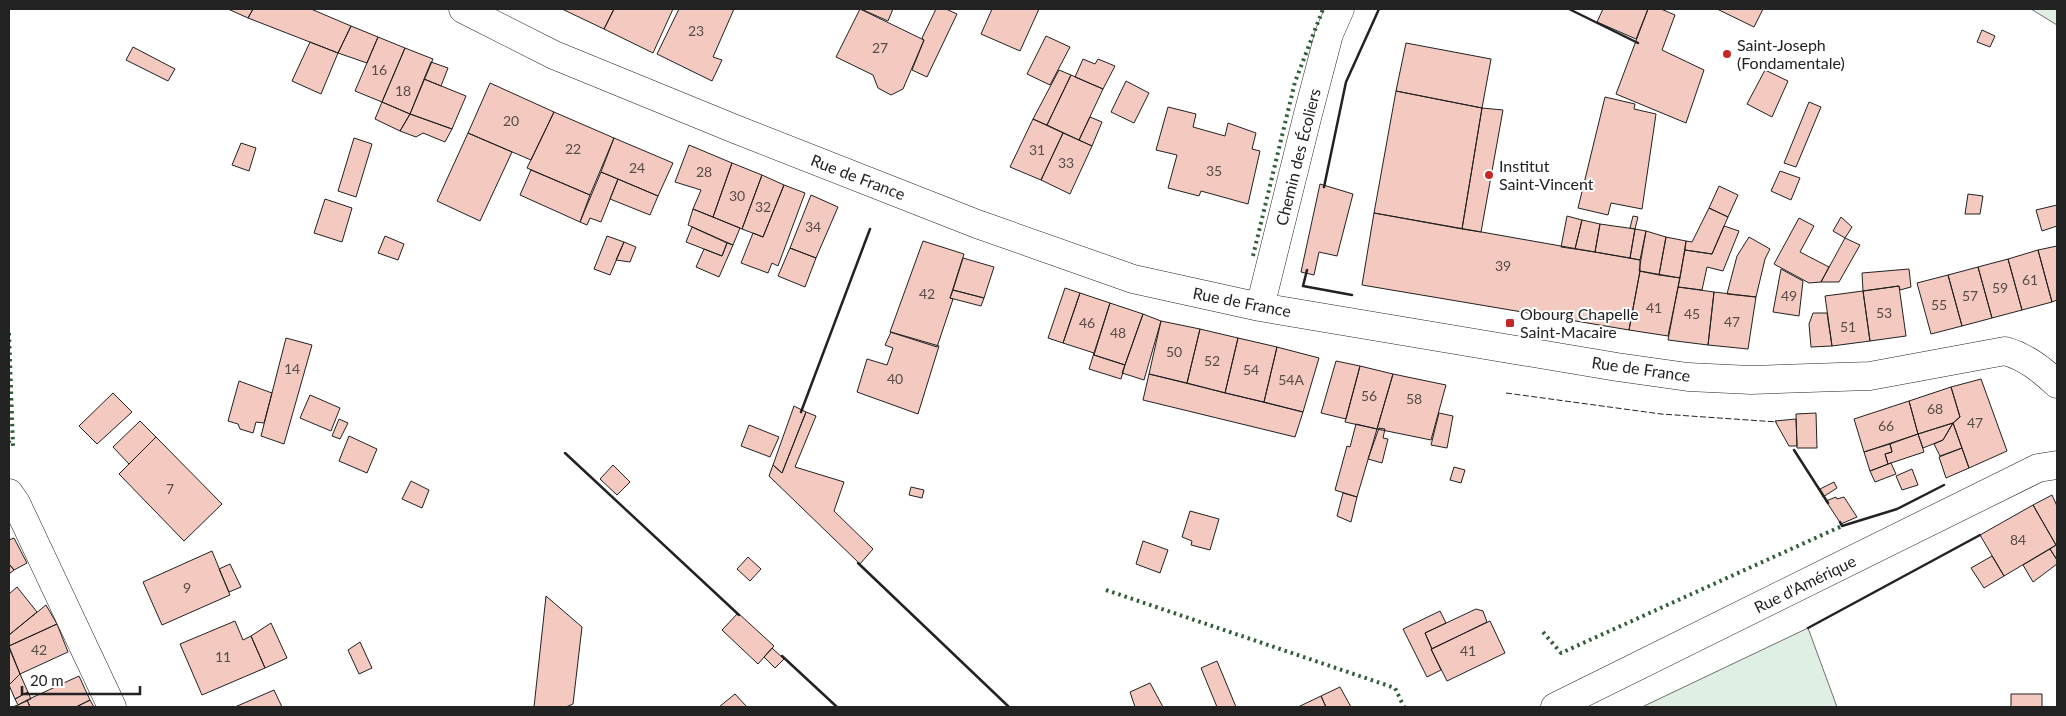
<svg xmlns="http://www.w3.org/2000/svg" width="2066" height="716" font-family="Lato,sans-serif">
  <rect width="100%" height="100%" fill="#fff"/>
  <path fill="#e0efe3" stroke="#6f6f6f" d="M2031,9H2057V25Z
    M1808,628L1837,707H1642Z"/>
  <path fill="#f3c9c0" stroke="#222" d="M228,9H253L248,18Z
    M253,9H311L351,26L338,53L248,18Z
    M562,9H614L604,29Z
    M614,9H673L653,53L604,29Z
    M679,9H734L713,57L722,60L712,81L657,54Z
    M860,9L924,40L903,89L891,95L878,88L873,75L836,57Z
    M861,9H893L888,21Z
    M936,9H946L957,14L927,77L912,70L924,40L922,38Z
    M992,9H1039L1020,51L981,34Z
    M1603,9H1648L1636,39L1597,22Z
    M1648,9H1661L1675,15L1662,50L1704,70L1686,123L1616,94Z
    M1717,9H1763L1754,27Z
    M351,26L378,37L367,63L338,53Z
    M1982,30L1995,36L1990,47L1977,42Z
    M1046,36L1070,47L1050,85L1027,74Z
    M378,37L405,48L382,102L355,91Z
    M310,42L338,53L321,94L292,81Z
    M1406,43L1491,59L1482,108L1396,91Z
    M133,47L175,69L168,81L126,60Z
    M405,48L433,59L410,114L382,102Z
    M1083,59L1095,64L1098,59L1115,66L1103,89L1075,77Z
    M431,62L448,68L441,86L424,79Z
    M1059,70L1071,75L1047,125L1033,119Z
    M1765,70L1788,81L1772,117L1747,104Z
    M1071,75L1103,89L1079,140L1047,125Z
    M424,79L466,96L452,129L410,114Z
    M1126,81L1149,93L1134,123L1111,112Z
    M490,83L554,112L531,160L468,133Z
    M1396,91L1482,108L1462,229L1374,213Z
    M1605,97L1635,104L1634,109L1656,114L1642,209L1611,203L1608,215L1578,208Z
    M382,102L410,114L400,131L375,119Z
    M1809,102L1821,107L1796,167L1784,163Z
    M1168,107L1196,114L1193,127L1225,136L1228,123L1256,133L1252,149L1260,151L1248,204L1201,191L1199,196L1168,188L1177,155L1156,150Z
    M1482,108L1503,110L1481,232L1462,229Z
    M554,112L614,138L590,195L527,168Z
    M410,114L452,129L445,142L423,133L416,137L400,131Z
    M1090,117L1102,122L1092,146L1079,140Z
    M1033,119L1063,133L1041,180L1010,167Z
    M468,133L512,152L480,221L437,201Z
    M1063,133L1092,146L1070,194L1041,180Z
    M354,138L372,144L356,197L338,191Z
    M614,138L673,163L658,196L601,172Z
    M241,143L256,148L249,171L232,165Z
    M689,145L732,163L713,217L693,209L701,190L675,182Z
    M732,163L762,175L742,229L713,217Z
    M531,170L590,195L580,222L520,195Z
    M1780,171L1800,178L1791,200L1771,191Z
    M601,172L618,179L601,222L590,218L587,225L580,222Z
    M762,175L784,185L763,237L742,229Z
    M618,179L658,196L650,215L610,199Z
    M1320,184L1353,194L1337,256L1319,252L1314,275L1301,272Z
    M784,185L805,193L778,266L772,263L768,273L741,263L753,233L763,237Z
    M1719,186L1738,195L1728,217L1709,208Z
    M1968,194L1983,196L1980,214H1965Z
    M811,195L838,207L816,258L790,248Z
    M325,199L352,208L342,242L314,233Z
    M2057,205V226L2042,231L2036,210Z
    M1709,208L1728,217L1712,254L1685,250L1686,241L1692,242Z
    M693,209L740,228L733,245L688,225Z
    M1374,213L1640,260V271L1629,330L1362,285Z
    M1567,216L1582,220L1575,249L1561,247Z
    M1633,216L1638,217L1635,229L1630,228Z
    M1841,217L1852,227L1845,238L1833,231Z
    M1799,218L1814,226L1800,252L1829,267L1821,282L1809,283L1774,264Z
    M1582,220L1600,224L1595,252L1575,249Z
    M1600,224L1635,229L1630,258L1595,252Z
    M1724,226L1739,231L1723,271L1707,267L1702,290L1678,287L1685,250L1712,254Z
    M692,227L727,243L722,256L686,242Z
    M1635,229L1646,231L1640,260L1630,258Z
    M1646,231L1666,237L1659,275L1639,271Z
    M385,236L404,244L398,260L378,253Z
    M607,236L624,242L610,275L594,269Z
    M1666,237L1686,241L1680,278L1659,275Z
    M1749,237L1770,249L1765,259L1756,297L1727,294L1737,256Z
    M1845,238L1860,245L1839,282H1821Z
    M923,241L964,254L950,298L953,299L937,347L890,332Z
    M624,242L636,247L630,262L616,260Z
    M727,243L733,245L719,277L696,267L704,249L722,256Z
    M2057,246V300L2052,302L2038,250Z
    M790,248L816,258L805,287L778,276Z
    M2038,250L2052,302L2022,310L2008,259Z
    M963,258L994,267L984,298L953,290Z
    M2008,259L2022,310L1992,318L1978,267Z
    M1978,267L1992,318L1962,326L1948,275Z
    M1781,269L1803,281L1799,316L1773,312Z
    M1909,269L1911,287L1900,290L1899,286L1863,291L1862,273Z
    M1640,271L1680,278L1668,336L1629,330Z
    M1948,275L1962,326L1931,334L1917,283Z
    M1899,286L1906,336L1870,341L1863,291Z
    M1678,287L1714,292L1708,345L1668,340Z
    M1065,288L1080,293L1063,343L1048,338Z
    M953,290L984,298L981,306L950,298Z
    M1863,291L1870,341L1832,346L1825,296Z
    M1714,292L1756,297L1748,349L1708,345Z
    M1080,293L1110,303L1094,353L1063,343Z
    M1110,303L1143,314L1125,365L1094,355Z
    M1813,313H1827L1832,346L1811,347L1809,324Z
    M1143,314L1161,321L1144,380L1122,373Z
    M1161,321L1200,329L1187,383L1149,374Z
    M1200,329L1238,338L1225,393L1187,383Z
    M891,332L939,346L918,414L857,392L867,359L887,365L893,348L885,345Z
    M286,338L312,345L284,444L261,436Z
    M1238,338L1277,347L1264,402L1225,393Z
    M1277,347L1319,358L1303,412L1264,402Z
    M1094,353V355L1125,365L1121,379L1089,369Z
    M1336,361L1360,366L1346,419L1321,413Z
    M1360,366L1393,374L1377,429L1345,422Z
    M1149,374L1303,412L1295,437L1143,400Z
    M1393,374L1446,385L1431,440L1377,429Z
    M1981,379L2007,451L1969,468L1953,423L1960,417L1951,387Z
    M239,381L272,393L264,423L256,422L253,433L240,429L238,424L228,421Z
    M1951,387L1960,417L1953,423L1918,434L1909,401Z
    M113,393L132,412L97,444L79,426Z
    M310,395L340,408L331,431L300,418Z
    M1909,401L1918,434L1864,452L1854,419Z
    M794,406L806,412L782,473L773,465Z
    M806,412L816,416L795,467L844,482L834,511L873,549L860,564L769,476L773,465L782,473Z
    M1439,413L1453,416L1447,448L1431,445Z
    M1816,413L1817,448H1797L1796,414Z
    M339,419L348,423L340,439L332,436Z
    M1796,419L1797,446H1789L1775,421Z
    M140,421L156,437L129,464L113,447Z
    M1953,423L1962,448L1940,456L1934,444L1943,440Z
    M1953,423L1943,440L1923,448L1918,434Z
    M1356,424L1377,429L1357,497L1335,490L1347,446L1350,447Z
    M749,425L779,437L770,457L741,446Z
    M1379,428L1385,429L1383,438L1388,439L1382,463L1368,459Z
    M1918,434L1924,452L1888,464L1885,454L1892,452L1890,444Z
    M349,436L377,449L367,473L339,461Z
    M156,437L222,504L184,541L119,474Z
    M1890,444L1892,452L1885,454L1888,464L1870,471L1864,452Z
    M1962,448L1969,468L1946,478L1939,457Z
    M1891,463L1896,474L1875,482L1870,471Z
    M613,465L630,482L617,495L600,479Z
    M1454,467L1465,470L1461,483L1450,480Z
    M1912,469L1918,485L1902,490L1896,476Z
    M411,481L429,490L422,508L402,499Z
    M1834,482L1837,488L1823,497L1820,489Z
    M911,487L924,490L922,498L909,495Z
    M1343,493L1357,497L1351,522L1337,516Z
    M2052,495L2057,506V560L2050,549L2056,545L2033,505Z
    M1836,497L1837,499L1844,497L1857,517L1841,524L1826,501Z
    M2033,505L2056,545L2004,576L1980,535Z
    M1190,511L1219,519L1210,550L1191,545L1192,541L1182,537Z
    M14,538L27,563L14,570L9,564V540Z
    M1143,541L1168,550L1160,573L1136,564Z
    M2050,549L2057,560V564L2033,582L2023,565Z
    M212,551L230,595L162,625L143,582Z
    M1992,556L2004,576L1984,588L1971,568Z
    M748,557L761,569L750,581L737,569Z
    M9,564L14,570L9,574Z
    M230,564L241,587L229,592L219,569Z
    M17,587L37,612L9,635V594Z
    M546,596L582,627L573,704L566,707H534Z
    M46,605L57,624L9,646V635Z
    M1476,609L1483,611L1487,622L1432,649L1425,633Z
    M1440,611L1446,623L1425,633L1432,649H1431L1441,670L1427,677L1403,629Z
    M738,613L774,646L758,664L722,630Z
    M235,621L243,640L251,636L265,668L202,695L180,644Z
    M1490,621L1505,653L1447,681L1431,649Z
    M271,623L287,658L265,668L251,636Z
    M57,624L68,652L20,674L9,646Z
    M360,642L372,668L359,674L348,650Z
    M9,648L20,674L9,685Z
    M772,648L784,659L775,668L764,657Z
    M1217,661L1236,707H1217L1201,668Z
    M20,674L28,692L15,699L9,685Z
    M79,676L90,700L76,707H30L27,700Z
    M1150,683L1163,707H1135L1130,692Z
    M1340,687L1351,707H1326L1321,696Z
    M274,690L282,707H235Z
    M28,692L31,699L18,705L15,699Z
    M735,694L747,707H719Z
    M2011,694H2042V707H2011Z
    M1321,696L1326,707H1298Z
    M27,700L30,707H12L18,705Z
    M90,700L94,707H76Z"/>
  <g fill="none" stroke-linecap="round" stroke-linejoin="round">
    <g stroke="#222" stroke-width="29">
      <path id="minor" d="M463,9L554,55L735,129L977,224L1133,279L1260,307L1617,367L1688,377L1751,380L1870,376L2005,351C2026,357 2041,369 2057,384
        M1260,307L1308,114L1329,34L1340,9
        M9,493L16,503L112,707
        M1555,707L2038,468L2057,465"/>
    </g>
    <use href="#minor" stroke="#fff" stroke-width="28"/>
    <path stroke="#2f5e38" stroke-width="4" stroke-dasharray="2.5 4" stroke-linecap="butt" d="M1253,256L1295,82L1323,9
      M9,333L13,446L9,442
      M1106,590L1395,688L1404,707
      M1543,632L1561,653L1842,526"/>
    <path stroke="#222" stroke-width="1" stroke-dasharray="6 2.5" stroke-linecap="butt" d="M1506,393L1661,414L1777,422"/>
    <path stroke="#222" stroke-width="2.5" d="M1569,9L1638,43
      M1324,187L1346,82L1379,9
      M1307,270L1303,286L1352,295
      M801,412L870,229
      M1794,450L1828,503
      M565,453L739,615
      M1840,522L1842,526L1897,509L1944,485
      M858,563L1009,707
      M1808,628L1980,535
      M782,656L837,707"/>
  </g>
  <g fill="#c62828" stroke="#fff" stroke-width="2">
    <circle cx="1727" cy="54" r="5"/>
    <circle cx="1489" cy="175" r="5"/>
    <rect x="1505" y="318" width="10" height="10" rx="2.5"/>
  </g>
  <g text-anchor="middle" stroke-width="4" stroke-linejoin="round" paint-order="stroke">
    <g font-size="14" fill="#564c4a">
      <text x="696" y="36">23</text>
      <text x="880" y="53">27</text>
      <text x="379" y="75">16</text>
      <text x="403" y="96">18</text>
      <text x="511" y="126">20</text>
      <text x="573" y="154">22</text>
      <text x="1037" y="155">31</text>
      <text x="1066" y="168">33</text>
      <text x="637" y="173">24</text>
      <text x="1214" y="176">35</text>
      <text x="704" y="177">28</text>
      <text x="737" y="201">30</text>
      <text x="763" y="212">32</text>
      <text x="813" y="232">34</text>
      <text x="1503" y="271">39</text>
      <text x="2030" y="285">61</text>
      <text x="2000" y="293">59</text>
      <text x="927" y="299">42</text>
      <text x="1789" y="301">49</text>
      <text x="1970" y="301">57</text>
      <text x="1939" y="310">55</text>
      <text x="1654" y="313">41</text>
      <text x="1884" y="318">53</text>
      <text x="1692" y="319">45</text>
      <text x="1732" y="327">47</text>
      <text x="1087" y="328">46</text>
      <text x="1848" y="332">51</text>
      <text x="1118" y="338">48</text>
      <text x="1174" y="357">50</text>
      <text x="1212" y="366">52</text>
      <text x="292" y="374">14</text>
      <text x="1251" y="375">54</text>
      <text x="895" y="384">40</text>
      <text x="1291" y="385">54A</text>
      <text x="1369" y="401">56</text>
      <text x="1414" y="404">58</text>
      <text x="1935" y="414">68</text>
      <text x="1975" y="428">47</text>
      <text x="1886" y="431">66</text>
      <text x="170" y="494">7</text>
      <text x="2018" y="545">84</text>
      <text x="187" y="593">9</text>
      <text x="39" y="655">42</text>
      <text x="1468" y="656">41</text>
      <text x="223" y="662">11</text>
    </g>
    <g font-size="16" fill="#222" stroke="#fff" text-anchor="start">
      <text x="1737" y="51">Saint-Joseph<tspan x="1737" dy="18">(Fondamentale)</tspan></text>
      <text x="1499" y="172">Institut<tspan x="1499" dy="18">Saint-Vincent</tspan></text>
      <text x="1520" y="320">Obourg Chapelle<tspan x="1520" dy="18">Saint-Macaire</tspan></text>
    </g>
    <g font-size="16" fill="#222" stroke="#fff">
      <text transform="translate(1298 157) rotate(-76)" y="6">Chemin des Écoliers</text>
      <text transform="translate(858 177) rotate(21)" y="6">Rue de France</text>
      <text transform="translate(1242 302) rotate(11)" y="6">Rue de France</text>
      <text transform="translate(1641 369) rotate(8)" y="6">Rue de France</text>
      <text transform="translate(1805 584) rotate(-26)" y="6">Rue d'Amérique</text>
    </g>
  </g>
  <rect width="2066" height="716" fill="none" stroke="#222222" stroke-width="20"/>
  <path d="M22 686v8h118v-8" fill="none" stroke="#222222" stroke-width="2.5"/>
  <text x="30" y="686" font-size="15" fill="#222222" stroke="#ffffff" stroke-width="4" paint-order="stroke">20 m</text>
</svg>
